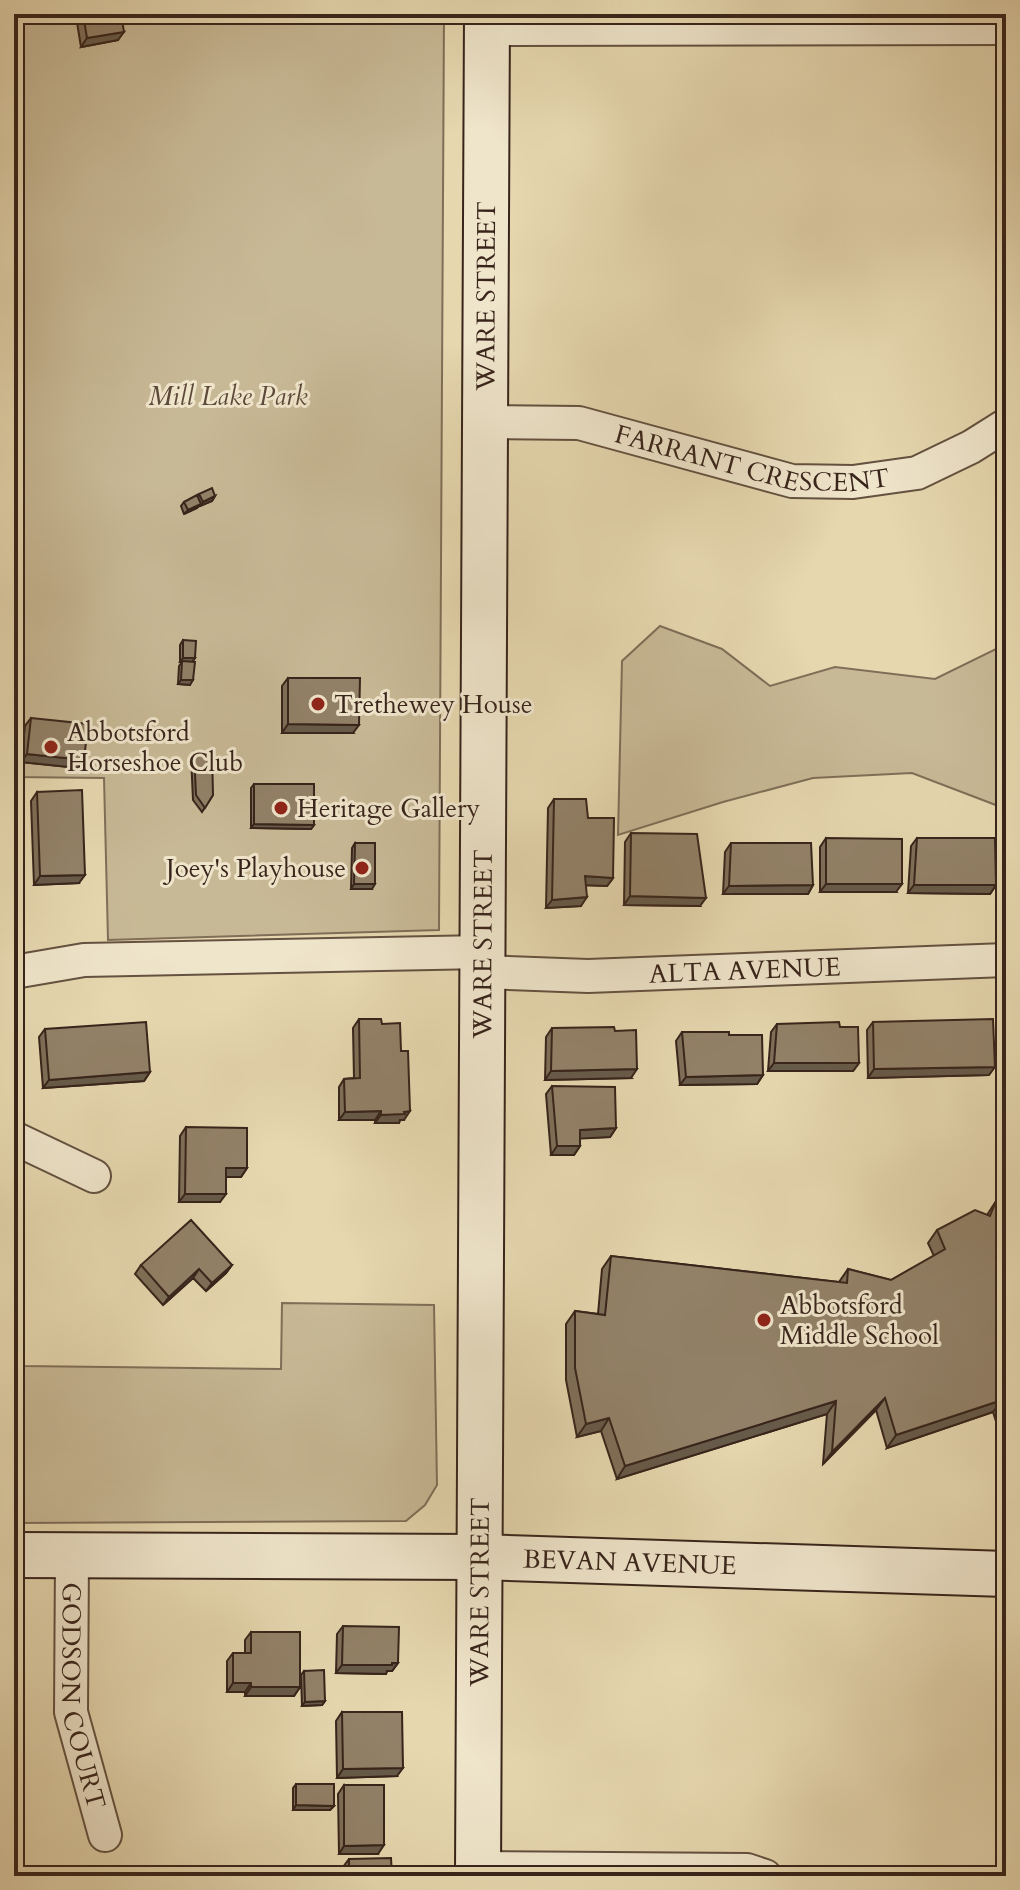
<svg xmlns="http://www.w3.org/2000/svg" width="1020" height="1890" font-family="Cardo,serif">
  <rect width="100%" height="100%" fill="#e6d7af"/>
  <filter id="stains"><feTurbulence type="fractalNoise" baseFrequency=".0025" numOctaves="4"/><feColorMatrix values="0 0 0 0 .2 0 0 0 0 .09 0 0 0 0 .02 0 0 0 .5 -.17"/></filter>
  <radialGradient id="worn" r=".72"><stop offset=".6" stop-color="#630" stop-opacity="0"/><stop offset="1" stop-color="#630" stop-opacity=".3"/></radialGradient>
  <path fill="#c8b996" stroke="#806e58" stroke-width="2" d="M14,14H444L439,930L108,940L104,778L14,777Z
    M660,626L722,649L770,686L835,667L935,679L1006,644V803L1001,807L912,773L813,778L723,802L618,835L622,661Z
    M282,1303L434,1305L437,1485L425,1505L406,1521L14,1523V1364L22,1366L281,1369Z"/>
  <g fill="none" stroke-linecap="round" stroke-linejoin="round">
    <g stroke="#645140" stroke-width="36">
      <g id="street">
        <path d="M487,29L1006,28"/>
        <path id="s1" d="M485,422L579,423L792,481L853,482L917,473L971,447L1006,425"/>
        <path d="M14,972L84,960L483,952"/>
        <path id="s2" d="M483,972L588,976L1006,960"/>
        <path d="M14,1138L94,1176"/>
        <path id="s3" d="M72,1555L71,1712L105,1835"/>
        <path d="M478,1868L747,1870L765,1876"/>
      </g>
    </g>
    <g stroke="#38241b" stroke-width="48">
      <g id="secondary">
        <path id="s4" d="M14,1555L479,1557L1006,1574"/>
        <path id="s5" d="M478,1876L487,14"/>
      </g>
    </g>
    <use href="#street" stroke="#efe5cb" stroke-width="32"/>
    <use href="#secondary" stroke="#efe5cb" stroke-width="44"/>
  </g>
  <path fill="#7e6f59" stroke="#38241b" stroke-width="2" d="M61,14H121L118,40L81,47L76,16L61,18Z
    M199,494L215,496L212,501L200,506L199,505L197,508L184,514L181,506L184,502L197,497Z
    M183,640L195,658L192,662L190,685L178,684L179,666L182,662H180V645Z
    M288,678L353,733H282V686Z
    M31,718L84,760L78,768L21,762L25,726Z
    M194,752L213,795L202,812L193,800L191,756Z
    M254,784L314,825L311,829L251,828V788Z
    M37,792L79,883L34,885L31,801Z
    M554,799L588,818L613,878L607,886L586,885L581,906L546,908L548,808Z
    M631,833L700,906L624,905L625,842Z
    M826,838L896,892H820V847Z
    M917,838L996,885L990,894L908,893L911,846Z
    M355,843L372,889H351L352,848Z
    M731,843L813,885L808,894H723L725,852Z
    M1006,861V886H1002Z
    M359,1019L382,1024L404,1120H400L399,1123H375V1120H339V1087L344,1079L354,1078L353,1028Z
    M873,1022L989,1075L868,1078L867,1030Z
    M777,1024L840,1027L859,1063L853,1071H768L771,1032Z
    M552,1028L631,1078L545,1080L546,1037Z
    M45,1029L150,1072L144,1081L43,1088L39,1037Z
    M1005,1031L1006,1099H1001L999,1040Z
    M682,1032L729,1035L763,1075L757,1084L680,1085L676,1041Z
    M552,1086L616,1128L610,1137L580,1138V1146L574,1155H551L546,1094Z
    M186,1127L247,1168L241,1177H226L220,1202H179L180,1136Z
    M996,1201L1006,1202V1436L1001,1437L993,1412L887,1448L876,1410L823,1464L827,1414L617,1479L601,1431L577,1437L566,1380V1324L575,1311L598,1314L602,1269L611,1256L839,1282L848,1269L891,1280L934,1256L928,1243L937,1230L987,1215Z
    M141,1265H232L226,1273L206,1291L193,1278L163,1305L135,1274Z
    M343,1626L398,1663L392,1671H387L386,1674L336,1673L337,1634Z
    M251,1632L300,1687L294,1696H245V1692H227V1661L233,1653H245V1640Z
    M304,1671L325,1701L322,1705L302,1706L301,1675Z
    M342,1712L397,1776L337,1778L336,1721Z
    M1006,1756V1876H1004L1001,1764Z
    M296,1784L334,1806L330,1810H293V1788Z
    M344,1785L378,1854H339L338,1794Z
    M349,1859L392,1876H343V1867Z"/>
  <path fill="#665a49" stroke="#38241b" stroke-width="2" d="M64,14H77L76,16L61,18Z
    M124,32L118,40L81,47L87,38Z
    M215,496L212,501L200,506L203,502Z
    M201,504L197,508L184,514L188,510Z
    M183,658H195L192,662H180Z
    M181,680H193L190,685L178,684Z
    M288,724L359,725L353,733H282Z
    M27,754L84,760L78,768L21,762Z
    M254,824L314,825L311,829L251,828Z
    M85,875L79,883L34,885L40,876Z
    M585,876L613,878L607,886L579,885Z
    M354,884H375L372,889H351Z
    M826,884H902L896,892H820Z
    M813,885L808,894H723L729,886Z
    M914,885H996L990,894L908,893Z
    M630,896L706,898L700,906L624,905Z
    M587,897L581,906L546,908L552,900Z
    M774,1063H859L853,1071H768Z
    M995,1067L989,1075L868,1078L874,1069Z
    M637,1069L631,1078L545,1080L551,1071Z
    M150,1072L144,1081L43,1088L49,1080Z
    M763,1075L757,1084L680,1085L686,1077Z
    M381,1111L375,1120H339L345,1112Z
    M410,1111L404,1120H400L399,1123H375L381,1115Z
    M616,1128L610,1137L574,1139L580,1130Z
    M557,1146H580L574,1155H551Z
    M226,1168H247L241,1177H220Z
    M185,1194H226L220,1202H179Z
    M232,1265L226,1273L206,1291L212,1283Z
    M199,1269L193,1278L163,1305L169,1297Z
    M885,1398L876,1410L823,1464L832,1452Z
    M1002,1400L993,1412L887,1448L896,1435Z
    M836,1401L827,1414L617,1479L625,1466Z
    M609,1418L601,1431L577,1437L586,1424Z
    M398,1663L392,1671H387L386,1674L336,1673L342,1665Z
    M233,1683H251L245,1692H227Z
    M251,1687H300L294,1696H245Z
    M325,1701L322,1705L302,1706L305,1702Z
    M403,1768L397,1776L337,1778L343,1769Z
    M296,1805L334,1806L330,1810H293Z
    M384,1845L378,1854H339L344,1846Z"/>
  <path fill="#928168" stroke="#38241b" stroke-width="2" d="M83,14H121L124,32L87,38Z
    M212,488L215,496L203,502L199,494Z
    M197,495L201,504L188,510L184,502Z
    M183,640L196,641L195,658H183Z
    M182,661L195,662L193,680H181Z
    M288,678H360L359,725L288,724Z
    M31,718L88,724L84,760L27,754Z
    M194,752H212L213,795L205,808L196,795Z
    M254,784H314V825L254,824Z
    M82,790L85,875L40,876L37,792Z
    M554,799H586L588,818H614L613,878L585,876L587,897L552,900Z
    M631,833L697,834L706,898L630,896Z
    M826,838L902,839V884H826Z
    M917,838H995L996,885H914Z
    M355,843H375V884H354Z
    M731,843H811L813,885L729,886Z
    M359,1019H381L382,1024L400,1023L401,1051H408L410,1111L404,1112L405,1114L381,1115V1111L345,1112L344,1079L360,1078Z
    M993,1019L995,1067L874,1069L873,1022Z
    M146,1022L150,1072L49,1080L45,1029Z
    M839,1022L840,1027H858L859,1063H774L777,1024Z
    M614,1027L615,1031L636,1030L637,1069L551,1071L552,1028Z
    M682,1032H729V1035H762L763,1075L686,1077Z
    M552,1086L615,1087L616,1128L580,1130V1146H557Z
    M186,1127L247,1128V1168H226V1194H185Z
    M996,1201L1006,1202V1413L1002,1400L896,1435L885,1398L832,1452L836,1401L625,1466L609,1418L586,1424L575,1368V1311L605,1315L611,1256L847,1283L848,1269L891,1280L945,1249L937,1230L975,1210L990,1216Z
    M191,1220L232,1265L212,1283L199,1269L169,1297L141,1265Z
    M343,1626L399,1627L398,1663H392V1665H342Z
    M251,1632H300V1687H251V1683H233V1653H251Z
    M324,1670L325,1701L305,1702L304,1671Z
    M342,1712H402L403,1768L343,1769Z
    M296,1784H334V1806L296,1805Z
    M344,1785H384V1845L344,1846Z
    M14,1805H17V1842H14Z
    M391,1858L392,1876H349V1859Z"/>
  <g fill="#8f2418" stroke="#efe5cb" stroke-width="3">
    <circle cx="318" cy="704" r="8"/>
    <circle cx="51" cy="747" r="8"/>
    <circle cx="281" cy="808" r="8"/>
    <circle cx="362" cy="868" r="8"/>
    <circle cx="764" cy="1320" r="8"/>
  </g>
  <g text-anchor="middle" stroke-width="6" stroke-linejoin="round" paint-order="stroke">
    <g font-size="26" fill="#38241b" stroke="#efe5cb">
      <text dy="9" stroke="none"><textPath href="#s5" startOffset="1580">WARE STREET</textPath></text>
      <text dy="9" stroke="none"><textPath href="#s1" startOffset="272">FARRANT CRESCENT</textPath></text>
      <text dy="9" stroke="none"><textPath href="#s5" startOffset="932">WARE STREET</textPath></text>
      <text dy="9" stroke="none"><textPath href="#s2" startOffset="262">ALTA AVENUE</textPath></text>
      <text dy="9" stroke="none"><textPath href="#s4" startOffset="616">BEVAN AVENUE</textPath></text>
      <text dy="9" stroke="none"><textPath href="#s5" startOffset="284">WARE STREET</textPath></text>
      <text dy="9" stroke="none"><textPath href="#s3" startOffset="142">GODSON COURT</textPath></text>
    </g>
    <g font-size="26" font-style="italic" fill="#5c493a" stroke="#efe5cb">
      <text x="228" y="405">Mill Lake Park</text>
    </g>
    <g font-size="26" fill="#38241b" stroke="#efe5cb" text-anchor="start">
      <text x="334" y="713">Trethewey House</text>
      <text x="67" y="741">Abbotsford<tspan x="67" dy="30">Horseshoe Club</tspan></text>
      <text x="297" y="817">Heritage Gallery</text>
      <text x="346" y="877" text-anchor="end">Joey's Playhouse</text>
      <text x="780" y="1314">Abbotsford<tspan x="780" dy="30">Middle School</tspan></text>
    </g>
  </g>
  <rect width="1020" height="1890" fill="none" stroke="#e6d7af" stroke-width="48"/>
  <rect x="16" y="16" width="988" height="1858" fill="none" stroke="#38241b" stroke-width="4"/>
  <rect x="24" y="24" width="972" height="1842" fill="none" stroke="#38241b" stroke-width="2"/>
  <rect width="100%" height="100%" filter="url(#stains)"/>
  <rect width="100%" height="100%" fill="url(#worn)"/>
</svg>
